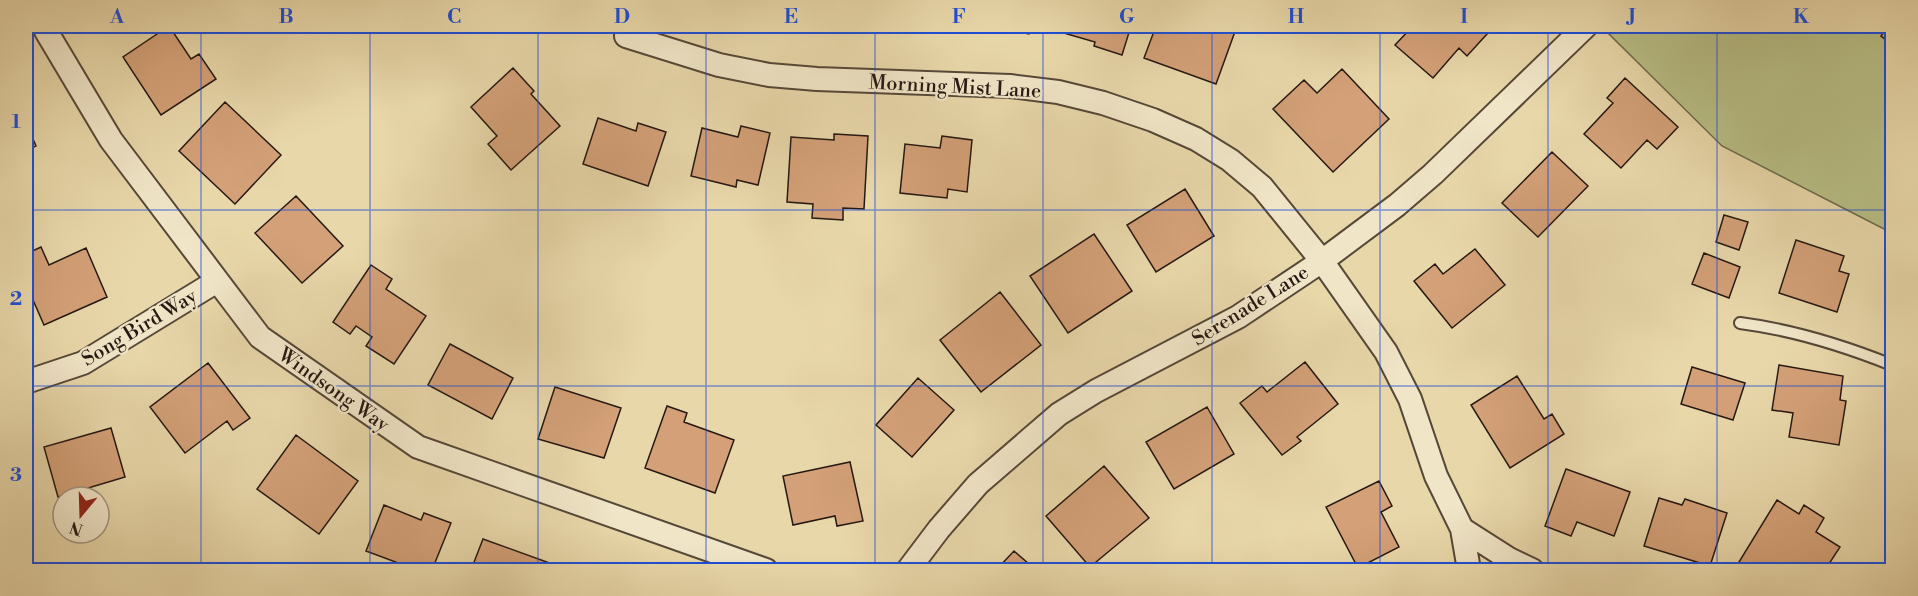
<svg xmlns="http://www.w3.org/2000/svg" width="1918" height="596" font-family="'Libre Bodoni',serif">
  <rect width="100%" height="100%" fill="#e8d7a9"/>
  <filter id="stains"><feTurbulence type="fractalNoise" baseFrequency=".00333" numOctaves="4"/><feColorMatrix values="0 0 0 0 .2 0 0 0 0 .09 0 0 0 0 .02 0 0 0 .5 -.17"/></filter>
  <radialGradient id="worn" r=".72"><stop offset=".6" stop-color="#630" stop-opacity="0"/><stop offset="1" stop-color="#630" stop-opacity=".3"/></radialGradient>
  <path fill="#b8be86" stroke="#6e6b4c" stroke-width="1.5" d="M1617,26H1892V222L1886,230L1722,146L1608,33Z"/>
  <path fill="#d3a077" stroke="#251813" stroke-width="1.5" d="M169,26L191,59L199,54L216,79L161,115L123,57Z
    M988,26H1031L1029,34Z
    M1051,26H1131L1122,55L1094,46L1095,42L1050,29Z
    M1156,26H1237L1216,84L1144,58Z
    M1413,26H1477L1487,34L1467,56L1459,48L1433,78L1395,45Z
    M1880,26H1892V45L1881,36L1885,30Z
    M513,68L534,91L531,94L560,126L511,170L488,144L497,136L471,107Z
    M1342,69L1389,119L1333,172L1273,109L1304,80L1317,93Z
    M1625,78L1678,127L1657,149L1647,140L1621,168L1584,134L1613,103L1607,98Z
    M225,102L281,155L235,204L179,151Z
    M598,118L636,131L638,123L666,132L648,186L583,164Z
    M26,123L36,146L26,151Z
    M741,126L770,133L758,185L737,180L736,187L691,176L702,128L738,137Z
    M834,134L868,136L864,209L843,208V220L812,218L813,204L787,202L791,137L834,140Z
    M942,136L972,140L967,192L948,189L947,198L900,193L905,144L940,148Z
    M1552,152L1588,186L1538,237L1502,203Z
    M1185,189L1214,236L1156,272L1127,225Z
    M296,196L343,246L302,283L255,233Z
    M1724,215L1748,222L1739,250L1716,242Z
    M1094,234L1132,291L1068,333L1030,276Z
    M1796,240L1844,256L1839,271L1849,274L1837,312L1779,293Z
    M41,247L49,265L86,248L107,297L44,325L26,284V254Z
    M1475,249L1505,285L1452,328L1414,281L1435,264L1443,274Z
    M1704,253L1740,267L1729,298L1692,284Z
    M371,265L392,279L386,289L426,316L394,364L366,346L372,337L356,326L350,334L333,322Z
    M1000,292L1041,345L981,392L940,340Z
    M450,344L513,378L492,419L428,385Z
    M1305,362L1338,404L1297,437L1301,441L1282,455L1240,403L1262,386L1267,392Z
    M208,363L250,418L233,430L227,421L185,453L150,407Z
    M1779,365L1843,376L1840,400L1846,401L1839,445L1789,437L1793,413L1772,410Z
    M1692,367L1745,383L1733,420L1681,404Z
    M1517,376L1544,419L1552,414L1564,434L1510,468L1471,405Z
    M918,378L954,410L912,457L876,425Z
    M555,387L621,408L604,458L538,439Z
    M667,406L687,413L684,422L734,440L715,493L645,468Z
    M1207,407L1234,454L1174,489L1146,442Z
    M111,428L125,477L58,497L44,447Z
    M296,435L358,481L319,534L257,489Z
    M850,462L863,521L837,526L835,516L793,525L783,476Z
    M1104,466L1149,518L1090,567L1046,516Z
    M1566,469L1630,492L1614,536L1577,522L1571,536L1545,526Z
    M1379,481L1392,506L1381,512L1399,547L1358,568L1326,507Z
    M1659,498L1682,505L1685,499L1727,513L1710,566L1644,546Z
    M1777,500L1799,514L1804,505L1824,518L1816,532L1840,547L1825,570H1753L1739,562Z
    M384,505L421,520L424,513L451,523L432,570H417L366,551Z
    M483,539L555,565L553,570H471Z
    M1014,551L1036,570H996Z"/>
  <g fill="none" stroke-linecap="round" stroke-linejoin="round">
    <g stroke="#564838" stroke-width="14">
      <path id="lane" d="M1740,323C1794,330 1842,345 1892,365"/>
    </g>
    <g stroke="#564838" stroke-width="26">
      <path id="street" d="M45,26L46,31L111,140L260,337L418,447L766,570
        M626,36L719,65L769,75L817,79L1010,86L1058,92L1103,103L1153,120L1196,139L1230,160L1262,187L1322,261L1386,352L1410,399L1436,476L1462,529L1469,570
        M26,382L83,363L217,281
        M1462,529L1509,559L1532,570
        M908,570L939,529L978,484L1059,414L1096,391L1238,317L1322,261L1397,205L1433,174L1586,26"/>
    </g>
    <use href="#lane" stroke="#f0e5c7" stroke-width="10"/>
    <use href="#street" stroke="#f0e5c7" stroke-width="22"/>
  </g>
  <path fill="none" stroke="#1d4ed8" stroke-width="1.5" stroke-opacity="0.55" d="M201,26V570M370,26V570M538,26V570M706,26V570M875,26V570M1043,26V570M1212,26V570M1380,26V570M1548,26V570M1717,26V570M26,210H1892M26,386H1892"/>
  <g text-anchor="middle" stroke-width="4.5" stroke-linejoin="round" paint-order="stroke">
    <g font-size="20" fill="#251813" stroke="#f0e5c7">
      <text transform="translate(955 86) rotate(3)" y="7">Morning Mist Lane</text>
      <text transform="translate(1250 305) rotate(-32)" y="7">Serenade Lane</text>
      <text transform="translate(139 327) rotate(-31)" y="7">Song Bird Way</text>
      <text transform="translate(334 389) rotate(35)" y="7">Windsong Way</text>
    </g>
  </g>
  <rect width="1918" height="596" fill="none" stroke="#e8d7a9" stroke-width="66"/>
  <g transform="translate(81 515) rotate(199)"><circle r="28" fill="#f0e5c7" stroke="#9f937f" stroke-width="1.5"/>
  <path d="M0-4.5L10 22L0 15L-10 22Z" fill="#8f2418"/>
  <text y="-9" font-size="16" font-weight="bold" text-anchor="middle" fill="#251813">N</text>
  </g>
  <rect x="33" y="33" width="1852" height="530" fill="none" stroke="#1d4ed8" stroke-width="2"/>
  <g font-size="20" text-anchor="middle" font-weight="bold" fill="#1d4ed8">
    <text x="117" y="23">A</text>
    <text x="286" y="23">B</text>
    <text x="454" y="23">C</text>
    <text x="622" y="23">D</text>
    <text x="791" y="23">E</text>
    <text x="959" y="23">F</text>
    <text x="1127" y="23">G</text>
    <text x="1296" y="23">H</text>
    <text x="1464" y="23">I</text>
    <text x="1632" y="23">J</text>
    <text x="1801" y="23">K</text>
    <text x="16" y="128">1</text>
    <text x="16" y="305">2</text>
    <text x="16" y="481">3</text>
  </g>
  <rect width="100%" height="100%" filter="url(#stains)"/>
  <rect width="100%" height="100%" fill="url(#worn)"/>
</svg>
